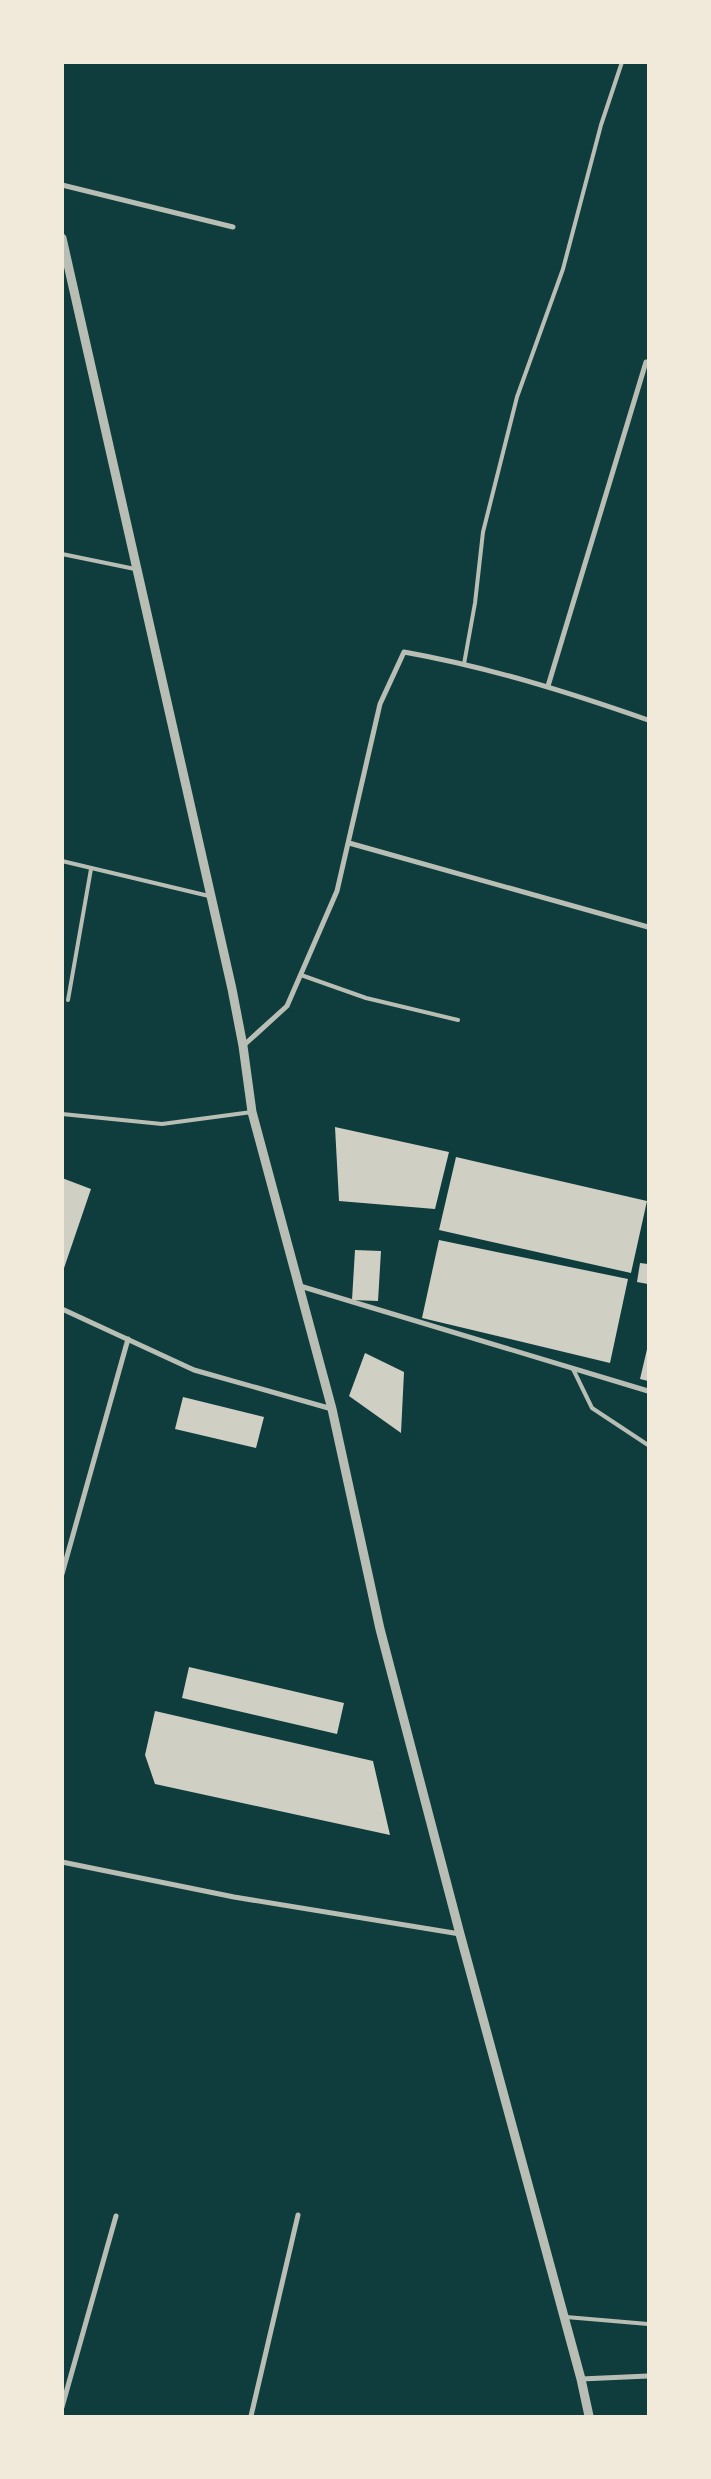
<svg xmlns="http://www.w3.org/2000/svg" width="711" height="2479" font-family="Literata,serif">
  <rect width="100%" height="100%" fill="#0f3d3e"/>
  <path fill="#cfcfc3" d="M335,1127L449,1152L435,1209L339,1201Z
    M456,1157L647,1201L631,1273L439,1230Z
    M62,1178L91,1189L63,1271H62Z
    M439,1240L628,1279L610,1363L422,1318Z
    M355,1250L381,1251L378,1301L352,1300Z
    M640,1263L648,1264V1284L637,1282Z
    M648,1345V1381L640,1379Z
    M365,1353L404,1372L401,1433L349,1396Z
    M183,1397L264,1417L256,1448L175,1429Z
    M189,1667L344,1703L337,1734L182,1698Z
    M155,1711L373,1761L390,1835L155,1784L145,1755Z"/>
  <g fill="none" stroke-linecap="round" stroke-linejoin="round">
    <path stroke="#b8beb3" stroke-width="4" d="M62,554L135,569
      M464,664L475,603L483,532L517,397L563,269L601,125L622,62
      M62,861L209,896
      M301,975L366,998L458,1020
      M68,1000L91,869
      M62,1114L162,1124L252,1112
      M573,1369L592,1408L648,1445
      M566,2317L648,2324"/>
    <path stroke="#b8beb3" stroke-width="5" d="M62,185L233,227
      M548,686L646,362
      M349,843L648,927
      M243,1046L287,1006L337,891L380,704L404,652C488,667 568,692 648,720
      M300,1286L648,1391
      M62,1309L194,1370L332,1409
      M62,1574L128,1339
      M62,1862L234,1897L460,1934
      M581,2379L648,2376
      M62,2407L116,2216
      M251,2416L298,2215"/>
    <path stroke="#b8beb3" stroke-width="9" d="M62,238L232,989L243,1046L252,1112L332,1409L380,1629L460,1934L581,2379L589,2416"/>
  </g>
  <rect width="711" height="2479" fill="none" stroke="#f1e9da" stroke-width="128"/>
</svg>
